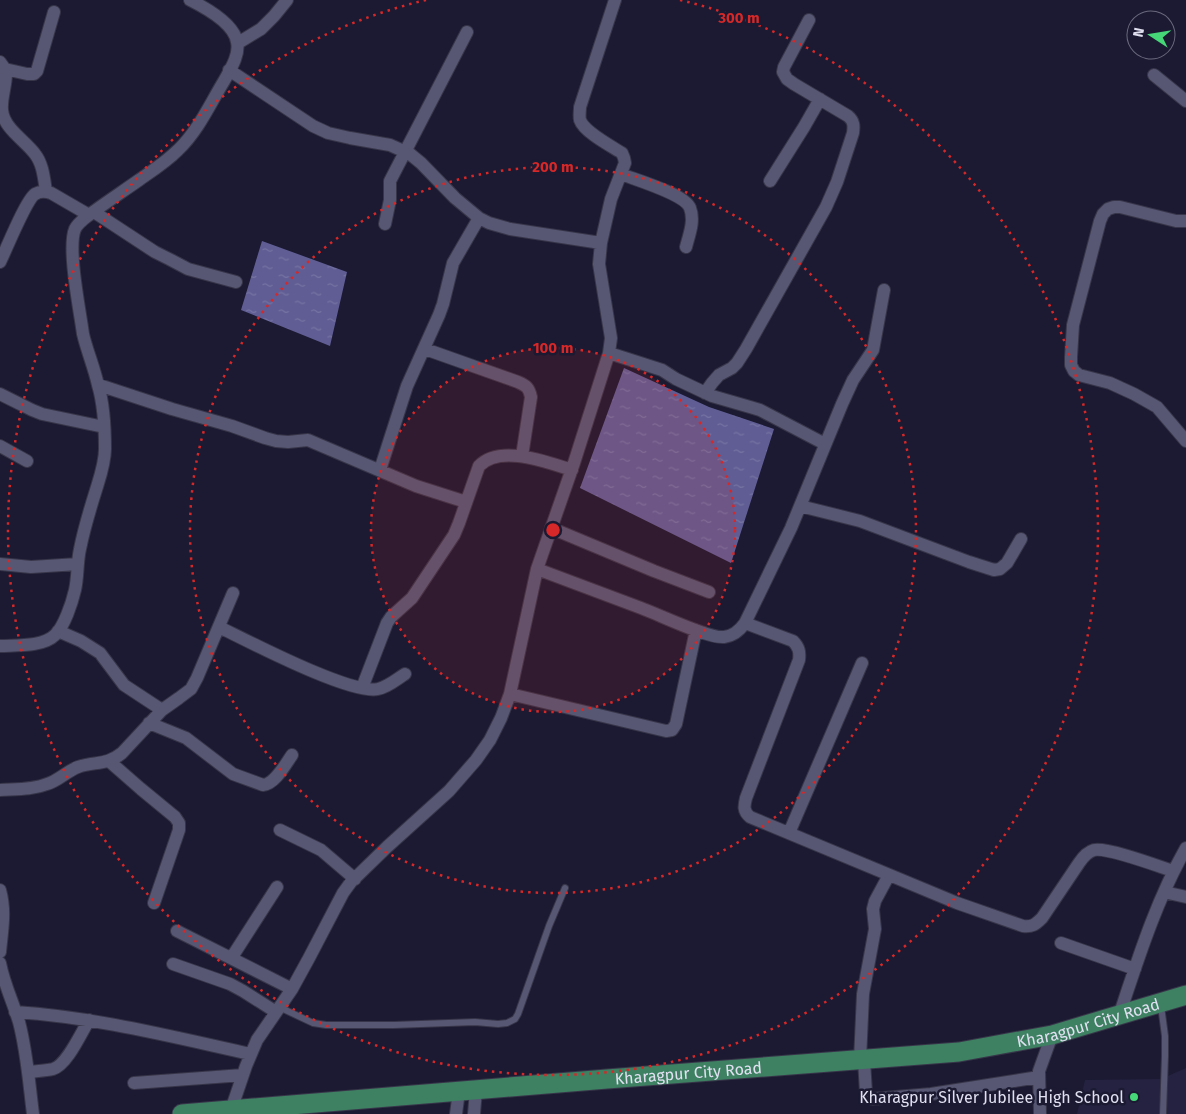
<svg xmlns="http://www.w3.org/2000/svg" width="1186" height="1114" font-family="'Fira Sans',sans-serif">
  <defs>
    <pattern id="water-ripples" width="26" height="14" patternUnits="userSpaceOnUse" patternTransform="scale(1.25)"><rect width="26" height="14" fill="#605d94"/><path d="M2 4q2-2 4 0t4 0M15 11q2-2 4 0t4 0" fill="none" stroke="#7674a3"/></pattern>
  </defs>
  <rect width="100%" height="100%" fill="#1b1a32"/>
  <path fill="#242240" d="M1186,1068V1114H1077L1085,1080L1161,1079Z"/>
  <path fill="url(#water-ripples)" d="M262,241L347,272L330,346L241,310Z
    M624,368L709,407L774,429L731,563L580,488Z"/>
  <g fill="none" stroke-linecap="round" stroke-linejoin="round">
    <g stroke="#373549" stroke-width="8">
      <path id="lane" d="M1161,1006L1165,1036V1056L1163,1114
        M279,1007L313,1023L326,1025H394L475,1022L498,1024L507,1023L515,1019L518,1014L549,926L565,888"/>
    </g>
    <g stroke="#373549" stroke-width="14">
      <path id="street" d="M238,43L261,29L274,16L287,0
        M0,62L5,69L6,74C6,86 1,98 2,110C4,129 25,140 35,154C43,164 44,179 46,191
        M5,69L27,74H34L37,71L54,12
        M229,70L313,126L328,133L350,138L390,145L410,154L421,163L455,198L479,218L489,223L510,229L601,243
        M1154,75L1186,101
        M621,174C636,180 685,194 690,208C695,221 689,235 686,247
        M770,181L804,127L820,99
        M94,212L155,252L171,260L188,269L236,282
        M1186,221H1176L1120,207H1114L1108,209L1103,214L1100,221L1073,325L1071,357V365L1074,371L1079,375L1110,383L1134,394L1157,407L1186,441
        M385,224L390,200V181L467,32
        M0,262C6,250 26,200 35,194C40,191 45,191 51,193L89,215
        M425,349L518,382C527,386 529,388 531,397L522,456
        M609,353L662,370L676,379L712,396L750,407L760,410L825,444
        M99,385L172,409L232,426L265,438L276,441L288,442L308,440L315,443L416,486L466,502
        M705,393L712,383L719,375L732,368L737,363L746,349L826,207L837,182L853,133C854,126 854,121 848,116L794,84L787,79L783,72L784,67L809,20
        M0,394L32,410L42,414L104,427
        M0,446L27,461
        M380,470L407,386L439,315L443,304L453,263L479,218
        M800,506L860,521L969,562L994,570L1000,569L1007,563L1021,539
        M551,528L654,571L709,592
        M0,564L31,567L78,564
        M537,569C572,582 606,595 641,608C658,614 709,639 724,637C734,636 740,630 745,623L791,528L842,404L853,380L873,350L884,290
        M745,623L793,641C799,647 800,652 799,660L746,798C744,806 743,811 750,817L957,903L1023,926C1032,927 1035,925 1042,918L1079,863C1083,857 1087,852 1094,850C1107,847 1158,866 1173,871
        M219,627C248,641 351,695 378,689C388,687 397,679 405,674
        M58,631L81,641L100,653L124,685L162,710
        M0,646C16,645 43,647 55,635C64,627 72,603 75,590C78,577 77,562 80,549C84,529 90,509 96,490C100,477 105,463 105,449C105,428 104,405 98,385C94,367 87,351 83,334C80,311 67,248 75,229C78,223 84,219 89,215C105,203 122,192 139,180C152,171 166,162 178,150C198,131 210,104 224,81C230,70 240,55 237,42C234,24 206,8 190,0
        M362,688L387,623L391,617L412,598L454,535L459,523L479,466C500,444 546,462 572,470
        M510,694L666,731L672,730L676,724L696,630
        M149,723L186,738L233,774L263,785C275,784 285,765 292,755
        M109,761L141,789L175,817L179,823V830L154,903
        M0,790C15,789 32,790 47,784C58,781 67,771 78,767C95,761 106,766 122,753L162,710L179,698L191,689L197,678L233,593
        M280,830L321,850L355,879
        M789,833L862,663
        M0,890C6,912 2,930 0,952
        M1164,892L1186,897
        M177,931L292,989
        M1061,943L1135,969
        M232,957L277,887
        M0,963C4,984 13,1002 19,1022C27,1052 29,1083 33,1114
        M173,964L230,984L243,991L276,1012
        M15,1012C95,1017 173,1037 251,1054
        M1119,1016C1138,959 1156,901 1186,848
        M860,1060L863,994L875,929L873,909L875,901L889,875
        M864,1060L866,1093L868,1097L872,1099L931,1094L1039,1077
        M28,1072C36,1071 45,1071 53,1069C67,1065 81,1033 89,1020
        M134,1083L243,1075
        M231,1110L246,1066L257,1040L292,989L309,958L343,893L351,882L387,847L449,791L476,760L490,740L501,718L510,694L537,569L574,463L609,353L611,338L599,264L601,243L611,199L625,163L624,158L622,153C611,146 584,132 580,120C579,116 580,111 580,107L615,0
        M456,1114L459,1091
        M474,1114L476,1090
        M1040,1114L1039,1071L1052,1035"/>
    </g>
    <g stroke="#373549" stroke-width="21">
      <g id="primary">
        <path id="s1" d="M182,1114L607,1079L959,1052L1052,1035L1186,995"/>
      </g>
    </g>
    <use href="#lane" stroke="#575773" stroke-width="6"/>
    <use href="#street" stroke="#575773" stroke-width="12"/>
    <use href="#primary" stroke="#3e8062" stroke-width="19"/>
  </g>
  <circle cx="553" cy="530" r="182" fill="#d62828" fill-opacity=".12"/>
  <g fill="none" stroke="#d62828" stroke-width="2.5" stroke-dasharray="2.5 5">
    <circle cx="553" cy="530" r="182"/>
    <circle cx="553" cy="530" r="363"/>
    <path d="M680 0A545 545 0 1 1 426 0"/>
  </g>
  <circle fill="#46d779" stroke="#1b1a32" stroke-width="2" cx="1134" cy="1097" r="5"/>
  <g text-anchor="middle" stroke-width="5" stroke-linejoin="round" paint-order="stroke">
    <g font-size="16" fill="#e0e0f1" stroke="#1b1a32">
      <text dy="6" stroke="none"><textPath href="#s1" startOffset="912">Kharagpur City Road</textPath></text>
      <text dy="6" stroke="none"><textPath href="#s1" startOffset="508">Kharagpur City Road</textPath></text>
    </g>
    <g font-size="16" fill="#e0e0f1" stroke="#1b1a32" text-anchor="end">
      <text x="1124" y="1103">Kharagpur Silver Jubilee High School</text>
    </g>
  </g>
  <circle cx="553" cy="530" r="8" fill="#d62828" stroke="#1b1a32" stroke-width="2.5"/>
  <g font-size="15" text-anchor="middle" font-weight="bold" fill="#d62828" stroke="#1b1a32" stroke-width="5" stroke-linejoin="round" paint-order="stroke">
    <text x="739" y="23">300 m</text>
    <text x="553" y="172">200 m</text>
    <text x="553" y="353">100 m</text>
  </g>
  <g transform="translate(1151 35) rotate(282)"><circle r="24" fill="#1b1a32" stroke="#6a697e"/>
  <path d="M0-4L9 19L0 12L-9 19Z" fill="#46d779"/>
  <text y="-8" font-size="14" font-weight="bold" text-anchor="middle" fill="#e0e0f1">N</text>
  </g>
</svg>
